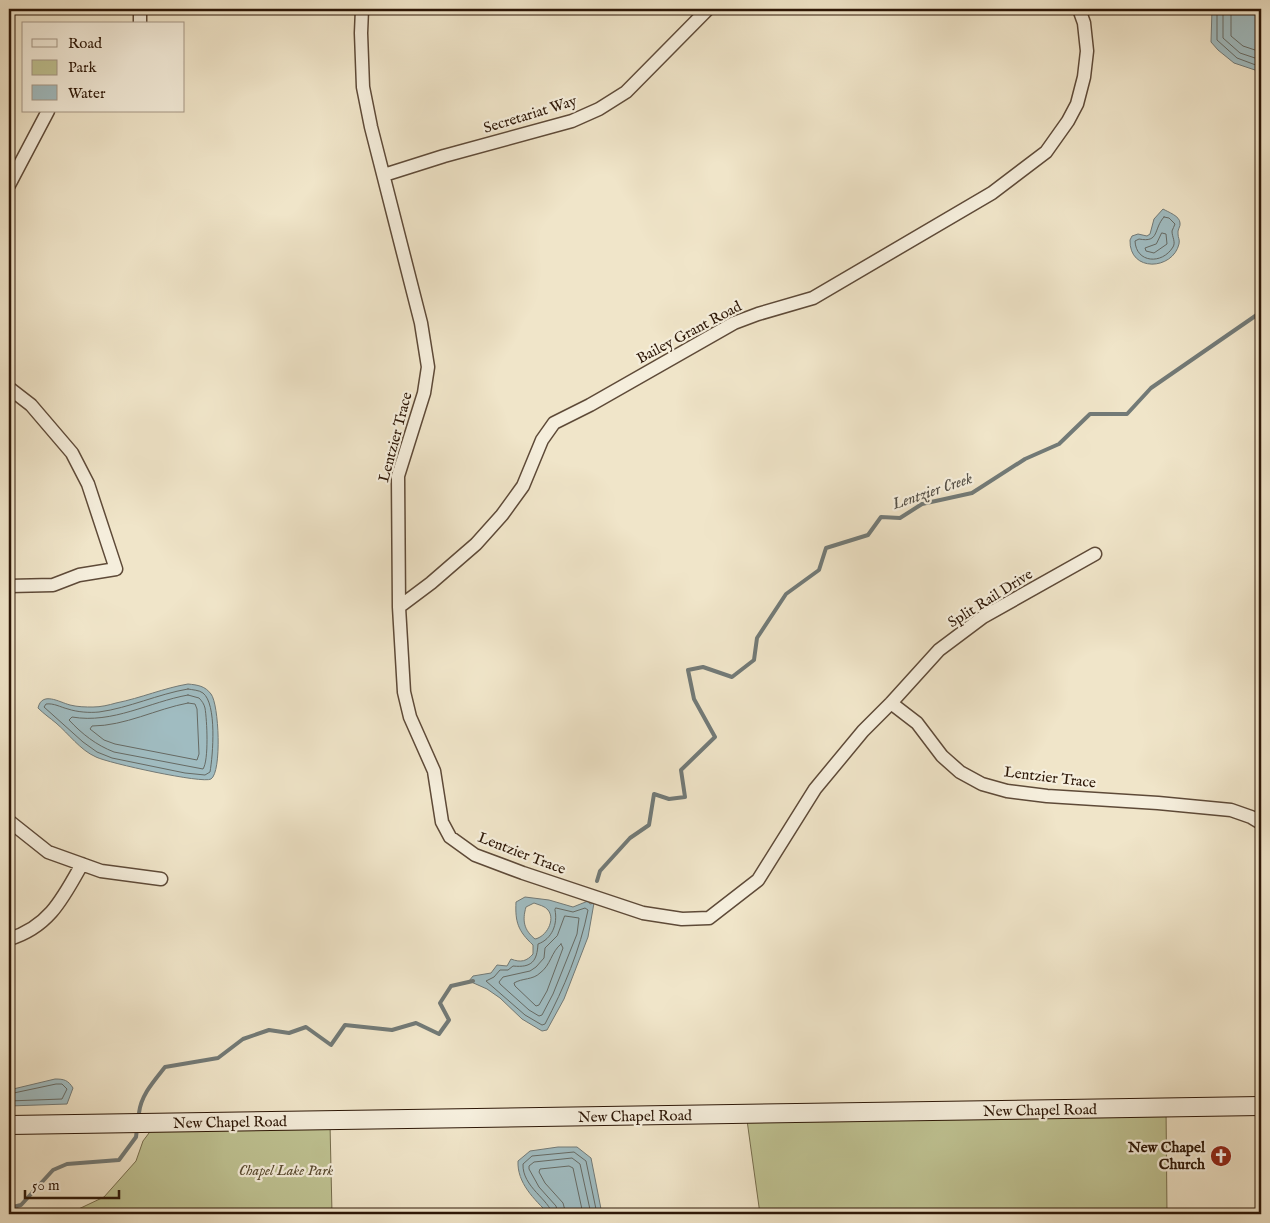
<svg xmlns="http://www.w3.org/2000/svg" width="1270" height="1223" font-family="'IM FELL English',serif">
  <rect width="100%" height="100%" fill="#f0e5c9"/>
  <filter id="stains"><feTurbulence type="fractalNoise" baseFrequency=".004" numOctaves="4"/><feColorMatrix values="0 0 0 0 .2 0 0 0 0 .09 0 0 0 0 .02 0 0 0 .5 -.17"/></filter>
  <radialGradient id="worn" r=".72"><stop offset=".6" stop-color="#630" stop-opacity="0"/><stop offset="1" stop-color="#630" stop-opacity=".3"/></radialGradient>
  <path fill="#bfc393" stroke="#766d4d" d="M1166,1107L1167,1214H760L746,1113Z
    M330,1124L332,1214H68L104,1197L136,1161L143,1141L152,1129Z"/>
  <path fill="#a0bcc1" stroke="#727a77" fill-rule="evenodd" d="M1212,9H1261V72L1234,63L1218,50L1211,42Z
    M1163,209C1168,212 1180,216 1180,223C1181,226 1177,230 1178,234C1178,238 1180,239 1179,244C1173,270 1129,273 1130,240L1132,236L1138,234L1147,236L1150,234L1154,219Z
    M188,684C198,685 205,686 211,694C219,704 222,772 211,779C203,784 108,763 96,757C80,750 69,734 56,723C50,718 44,714 38,708C42,691 59,702 70,705C78,707 86,707 93,707C101,707 109,705 116,703C141,698 164,688 188,684Z
    M525,897L549,900L573,907L588,901L590,904L594,903L588,937L564,999L547,1030L542,1031L522,1019L500,998L487,989L469,981L473,976L491,973L497,965L507,966L511,959C521,963 527,961 533,954V945C518,931 515,922 516,902ZM534,903C539,905 545,906 548,910C556,920 546,937 535,939C524,930 522,921 526,907Z
    M55,1079C64,1079 68,1080 73,1088L67,1104L9,1106V1090Z
    M558,1147H577L591,1158L602,1214H549C534,1199 517,1183 518,1161L530,1151Z"/>
  <g fill="none" stroke-linecap="round" stroke-linejoin="round">
    <path stroke="#666a64" stroke-width="1" d="M1217,9V40L1237,58L1261,67
      M1223,9V38L1240,53L1261,60
      M1231,9V36L1243,46L1261,52
      M1164,217L1169,218L1175,224C1174,226 1173,229 1172,231C1172,237 1176,242 1173,247C1162,265 1136,263 1135,241L1139,239C1160,243 1153,229 1164,217Z
      M1162,233L1166,234L1167,244L1154,253L1146,251L1145,248L1156,244Z
      M188,689C193,690 199,690 203,693C217,704 213,755 210,772L205,775L185,773L112,758L97,752L83,742L44,707L46,704C54,703 60,707 68,709C77,712 89,713 99,712C129,708 158,694 188,689Z
      M188,695L199,698C202,701 204,704 205,708C207,720 209,760 203,769L114,752C96,745 82,734 69,720L72,717C113,724 149,702 188,695Z
      M188,703L195,704L197,709L199,754L197,760L115,744L104,740L90,729L92,726C125,726 156,709 188,703Z
      M556,908L573,912L585,908L588,910C580,950 564,988 545,1024L542,1025L525,1015L486,981L494,977L500,970H508L513,966C532,968 537,961 538,944C552,939 558,924 555,910Z
      M565,916L579,918L577,934L553,994L542,1015L539,1016L529,1010L500,984L499,982L503,977L530,971L536,967L544,958L545,948L557,936Z
      M561,944L563,948L547,991L539,1005L536,1006L515,986L514,983C522,978 533,980 540,973C551,965 551,952 561,944Z
      M9,1094L56,1084H62L67,1089L62,1099L9,1101
      M552,1214C550,1200 522,1187 523,1164L532,1156L574,1152L586,1161L597,1214
      M558,1214L556,1206L539,1187L529,1169V1166L534,1162L572,1158L580,1164L591,1214
      M566,1214L563,1203L545,1183L539,1172L540,1169L569,1166L573,1168L583,1214"/>
    <path stroke="#727a77" stroke-width="4" d="M597,881L600,871L630,838L649,825L654,794L669,799L685,797L681,770L715,737L694,699L688,670L703,667L732,677L754,660L757,638L786,594L819,570L826,548L868,535L881,517L900,518L922,504L972,493L1025,459L1059,444L1090,414H1127L1151,388L1261,312
      M139,1113C141,1095 154,1081 165,1067L218,1058L243,1039L269,1030L289,1033L306,1027L331,1045L345,1025L392,1030L416,1023L439,1034L449,1020L440,1003L451,986L473,981
      M9,1208L21,1205L53,1170L67,1164L119,1160L136,1137L137,1129"/>
    <g stroke="#5e4a38" stroke-width="15">
      <path id="street" d="M140,9V24
        M362,9L361,33L363,87L371,127L421,323L428,367L424,393L398,476L399,607L404,692L410,717L434,771L442,822L450,837L475,855L523,873L643,913L682,919L709,918L758,880L815,789L863,731L891,703L939,650L983,617L1095,554
        M384,175L444,156L572,121L599,109L626,92L708,9
        M9,185L48,111
        M9,388L31,405L72,453L88,484L116,569L79,575L53,585L9,586
        M399,607L431,583L476,544L502,515L523,486L542,440L554,423L590,405L734,323L758,314L813,298L992,193L1046,152L1068,121L1077,104L1084,77L1087,51L1084,23L1079,9
        M891,703L917,723L942,756L960,772L982,784L1007,791L1047,796L1158,803L1231,810L1251,817L1261,823
        M9,821L48,852L101,871L161,879
        M9,939C49,927 63,898 82,864"/>
    </g>
    <g stroke="#2d1707" stroke-width="20">
      <path id="secondary" d="M9,1125L1261,1106"/>
    </g>
    <use href="#street" stroke="#f5eedc" stroke-width="12"/>
    <use href="#secondary" stroke="#f5eedc" stroke-width="18"/>
  </g>
  <defs>
    <g id="church-disc" transform="scale(1.125)"><circle r="9.5" fill="#8f2418" stroke="#f5eedc"/><path d="M-1.2-6h2.4v3.5h3.3v2.4h-3.3V6h-2.4V-.1h-3.3v-2.4h3.3Z" fill="#fff"/></g>
  </defs>
  <g fill-rule="evenodd">
    <use href="#church-disc" x="1221" y="1156"/>
  </g>
  <g text-anchor="middle" stroke-width="4.5" stroke-linejoin="round" paint-order="stroke">
    <g font-size="15" fill="#2d1707" stroke="#f5eedc">
      <text transform="translate(530 114) rotate(-17)" y="5">Secretariat Way</text>
      <text transform="translate(689 332) rotate(-28)" y="5">Bailey Grant Road</text>
      <text transform="translate(395 437) rotate(-75)" y="5">Lentzier Trace</text>
      <text transform="translate(990 598) rotate(-32)" y="5">Split Rail Drive</text>
      <text transform="translate(1050 777) rotate(7)" y="5">Lentzier Trace</text>
      <text transform="translate(522 853) rotate(21)" y="5">Lentzier Trace</text>
      <text transform="translate(1040 1110) rotate(-1)" y="5">New Chapel Road</text>
      <text transform="translate(635 1116) rotate(-1)" y="5">New Chapel Road</text>
      <text transform="translate(230 1122) rotate(-1)" y="5">New Chapel Road</text>
    </g>
    <g font-size="15" font-weight="bold" fill="#2d1707" stroke="#f5eedc" text-anchor="end">
      <text x="1205" y="1152">New Chapel<tspan x="1205" dy="17">Church</tspan></text>
    </g>
    <g font-size="15" font-style="italic" fill="#594b31" stroke="#f5eedc">
      <text x="286" y="1175">Chapel Lake Park</text>
    </g>
    <g font-size="16" font-style="italic" fill="#555148" stroke="#f5eedc">
      <text transform="translate(932 490) rotate(-19)" y="6">Lentzier Creek</text>
    </g>
  </g>
  <rect width="1270" height="1223" fill="none" stroke="#f0e5c9" stroke-width="30"/>
  <rect x="10" y="10" width="1250" height="1203" fill="none" stroke="#2d1707" stroke-width="2.5"/>
  <rect x="15" y="15" width="1240" height="1193" fill="none" stroke="#2d1707"/>
  <rect x="22" y="22" width="162" height="90" fill="#f5eedc" stroke="#a59887"/>
  <rect x="32" y="39" width="25" height="8" fill="#f5eedc" stroke="#a59887"/>
  <text x="68" y="48" font-size="15" fill="#2d1707">Road</text>
  <rect x="32" y="60" width="25" height="15" fill="#bfc393" stroke="#a59887"/>
  <text x="68" y="72" font-size="15" fill="#2d1707">Park</text>
  <rect x="32" y="85" width="25" height="15" fill="#a0bcc1" stroke="#a59887"/>
  <text x="68" y="98" font-size="15" fill="#2d1707">Water</text>
  <path d="M25 1190v8h94v-8" fill="none" stroke="#2d1707" stroke-width="2.5"/>
  <text x="32" y="1190" font-size="15" fill="#2d1707" stroke="#f5eedc" stroke-width="4" paint-order="stroke">50 m</text>
  <rect width="100%" height="100%" filter="url(#stains)"/>
  <rect width="100%" height="100%" fill="url(#worn)"/>
</svg>
